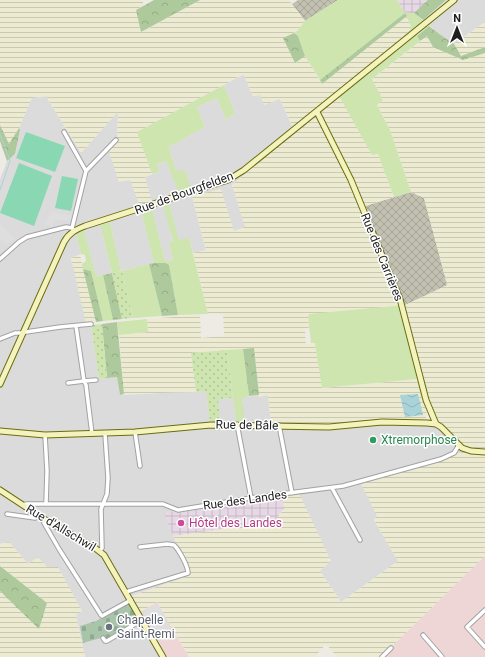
<svg xmlns="http://www.w3.org/2000/svg" width="485" height="657" font-family="Roboto,sans-serif">
  <defs>
    <pattern id="industrial-grid" width="8" height="8" patternUnits="userSpaceOnUse"><rect width="8" height="8" fill="#e7d8e5"/><path d="M0 4h8M4 0v8" fill="none" stroke="#c6b9c4"/></pattern>
    <pattern id="construction-cross-hatch" width="8" height="8" patternUnits="userSpaceOnUse"><rect width="8" height="8" fill="#c2c1b1"/><path d="M0 0l8 8M0 8l8-8" fill="none" stroke="#a6a598"/></pattern>
    <pattern id="farmland-rules" width="6" height="5" patternUnits="userSpaceOnUse"><rect width="6" height="5" fill="#ecebd2"/><path d="M0 2.5h6" fill="none" stroke="#cac9b4"/></pattern>
    <pattern id="forest-crowns" width="20" height="18" patternUnits="userSpaceOnUse"><rect width="20" height="18" fill="#aeca9d"/><path d="M2 6a3 3 0 1 1 6 0M12 15a3 3 0 1 1 6 0" fill="none" stroke="#95ad87"/></pattern>
    <pattern id="cemetery-stones" width="16" height="16" patternUnits="userSpaceOnUse"><rect width="16" height="16" fill="#a8c5aa"/><path d="M2 7V4a2 2 0 0 1 4 0v3zM10 15v-3a2 2 0 0 1 4 0v3z" fill="#90a992"/></pattern>
    <pattern id="garden-dots" width="8" height="8" patternUnits="userSpaceOnUse"><rect width="8" height="8" fill="#cee5af"/><path d="M2 2h.1M6 6h.1" fill="none" stroke="#b0c496" stroke-width="1.8" stroke-linecap="round"/></pattern>
    <pattern id="water-waves" width="16" height="10" patternUnits="userSpaceOnUse"><rect width="16" height="10" fill="#a9d2d9"/><path d="M0 5q4-4 8 0t8 0" fill="none" stroke="#91b4ba"/></pattern>
  </defs>
  <rect width="100%" height="100%" fill="#eeebe5"/>
  <path fill="#dcdbdb" d="M446,0H485V22L454,44L438,33L423,20Z
    M244,74L253,96L260,95L280,99L295,133L232,185L246,227L234,231L192,196L206,251L193,253L189,238L179,241L169,203L164,204L173,242L169,243L173,260L165,261L152,208L141,211L154,263L121,271L110,222L100,225L112,273L96,276L84,231L76,233L81,254L71,258L91,325L99,379L117,377L120,395L206,391L210,422L218,399L233,398L236,421L244,422L242,397L268,395L271,423L381,420H425L438,423L449,430L465,451L441,460L377,516L374,520L398,561L341,602L320,571L299,493L165,513L173,536L191,575L131,596L165,657H85L76,615L47,567L28,564L9,542L0,544V179L7,161L15,154L20,130L19,128L31,98L46,96L81,153L118,111L117,138L145,177L159,172L157,164L166,161L176,171L169,147L205,127L197,107L217,98L226,120L235,113L224,85Z"/>
  <path fill="#eed6d7" d="M485,554V657H380Z
    M157,602L189,657H165L140,612Z"/>
  <path fill="url(#industrial-grid)" d="M397,0H428V1L414,13H405Z
    M282,495L284,509L274,522L189,534L173,536L164,513Z"/>
  <path fill="url(#construction-cross-hatch)" d="M298,0H338L305,21L292,4Z
    M411,192L424,198L448,286L405,305L365,206Z"/>
  <path fill="url(#farmland-rules)" d="M0,0H142L144,5L136,10L142,32L200,0H289L305,21L298,30L283,39L296,63L305,56L322,84L407,16L411,26V30L339,96L378,154L394,197L366,206L404,305L308,317L309,328H305L306,344L315,343L323,388L418,379L427,415L425,420H381L329,424L271,423L268,395L259,397L254,348L191,353L196,392L124,394L119,335L148,332L147,319L200,315L201,338L224,336L223,314H208L193,253L206,250L192,196L221,189L234,231L245,227L232,185L295,132L280,99L264,105L260,95L253,96L243,74L224,85L138,132L152,174L145,177L152,201L139,204L130,180L119,182L109,152L117,138L118,112L81,153L46,96L32,98L19,128L9,144L0,125Z
    M485,22V47L461,56L454,44Z
    M427,36L433,47L463,60L485,53V556L381,657H337L326,644L315,657H189L157,602L140,612L131,596L191,575L173,536L274,522L284,509L282,495L299,493L331,561L320,571L341,602L398,561L374,520L377,516L361,484L441,460L465,451L449,430L438,423L427,397L421,374L405,305L447,285L424,198L411,192L390,130L377,104L383,100L372,79Z
    M80,255L96,322L86,323L71,258Z
    M9,542L28,564L38,557L47,567H58L82,611L76,615L85,657H0V591L39,628L47,603L0,566V544Z"/>
  <path fill="#cee5af" d="M338,0H397L405,13H414L429,26L417,35L420,41L372,79L383,100L377,105L390,130L411,192L394,197L378,154L372,155L339,96L410,30L411,26L405,13L320,80L305,56L298,36L294,33L298,30L305,21Z
    M224,85L235,113L226,120L217,98L197,107L205,127L169,147L176,171L185,170L191,188L179,193L166,161L157,164L159,172L152,174L137,132Z
    M169,203L179,240L189,238L208,314L178,315L169,265L166,263H154L141,211L152,208L165,261L173,260L169,243L173,241L163,205Z
    M110,222L121,271L112,273L100,225Z
    M84,230L96,276L103,275L113,320L103,321L91,271L83,269L82,264L86,261L85,255L81,254L76,233Z
    M149,264L162,316L133,318L122,271Z
    M405,305L421,374C427,384 430,391 425,402L421,397L417,379L322,388L315,343H311L308,317L309,314Z
    M147,319L148,332L119,335L117,322Z
    M243,349L249,396L242,398L245,422H236L227,350Z"/>
  <path fill="url(#forest-crowns)" d="M154,0H200L141,32L136,10Z
    M428,0H446L423,20L414,13Z
    M405,13L407,16L322,84L320,80Z
    M429,26L438,33L454,44L461,56L485,47V53L463,60L433,47L427,36L420,41L417,36Z
    M294,33L298,36L305,56L295,63L283,38Z
    M0,125L9,144L19,128L20,130L15,154L7,161L0,141Z
    M154,263H166L169,265L178,315L162,316L149,264Z
    M83,269L91,271L103,321L96,322Z
    M112,273L122,319L113,320L103,275Z
    M117,322L124,394L120,395L117,377L107,378L102,324Z
    M254,348L259,395L249,396L243,349Z
    M0,566L47,603L39,629L0,591Z"/>
  <path fill="url(#cemetery-stones)" d="M130,603L139,620L106,640L104,637L83,643L80,626L96,621Z"/>
  <path fill="url(#garden-dots)" d="M122,271L133,318L122,319L112,273Z
    M102,324L107,378L99,379L91,325Z
    M227,350L233,398L218,399L220,421L210,422L206,391L196,392L191,353Z"/>
  <path fill="#8ad7b3" d="M26,132L65,146L55,172L16,158Z
    M19,163L52,176L34,226L0,213Z
    M62,176L78,179L71,211L55,208Z"/>
  <path fill="#dedede" d="M52,212L69,215L72,218L71,221H64L55,220L52,227L45,224L48,217Z
    M0,224L15,239L6,245L0,238Z
    M157,604L170,626L168,628L173,636L169,638L167,636L159,641L157,640L142,612Z"/>
  <path fill="url(#water-waves)" d="M418,394L423,415L405,417L400,395Z"/>
  <g fill="none" stroke-linecap="round" stroke-linejoin="round">
    <path stroke="#a9d2d9" stroke-width="1" d="M0,134L10,161L0,190"/>
    <g stroke="#a2a2a2" stroke-width="5.5">
      <path id="street" d="M64,132L86,171
        M74,230L72,228L86,171L116,140
        M0,259L19,242L27,237L66,227L72,228
        M76,326L84,381L96,380
        M23,332H26L60,327L91,324
        M0,339L15,333H23
        M68,383L84,381L86,385L92,434
        M237,424L251,498
        M279,425L292,493
        M135,432L140,466
        M45,435L47,471L46,504
        M332,488L360,540
        M23,505L26,504H163L178,510L251,498L343,486L441,459L454,453L459,445
        M7,514L35,518L39,516
        M44,519V523L59,549L101,615L102,616L131,600
        M100,551L102,548L101,509L107,494L108,478L105,434
        M126,592L188,573C188,566 179,550 174,545L167,544L140,547
        M485,610L467,627L485,647
        M423,635L442,657
        M103,638L105,641H107L142,620
        M382,657L391,648"/>
    </g>
    <g stroke="#6b6d0e" stroke-width="7">
      <path id="secondary" d="M317,112L351,180L400,299L426,400L436,424
        M0,384L64,242C69,233 75,230 85,226L228,180L244,170L454,0
        M0,431L45,435L135,432L211,425L329,427L382,422L427,423L436,424L441,427L462,448L471,451L485,452
        M0,490L44,519L95,548L104,555L163,657"/>
    </g>
    <use href="#street" stroke="#fff" stroke-width="3.5"/>
    <use href="#secondary" stroke="#f4f2bd" stroke-width="5"/>
  </g>
  <circle fill="#2e9e5b" stroke="#fff" stroke-width="1.5" cx="373" cy="440" r="4"/>
  <circle fill="#d1479c" stroke="#fff" stroke-width="1.5" cx="181" cy="523" r="4"/>
  <circle fill="#6b7280" stroke="#fff" stroke-width="1.5" cx="109" cy="627" r="4"/>
  <g text-anchor="middle" stroke-width="3" stroke-linejoin="round" paint-order="stroke">
    <g font-size="12" fill="#1e1e1e" stroke="#fff">
      <text transform="translate(184 193) rotate(-20)" y="4">Rue de Bourgfelden</text>
      <text transform="translate(382 257) rotate(68)" y="4">Rue des Carrières</text>
      <text transform="translate(247 425) rotate(1)" y="4">Rue de Bâle</text>
      <text transform="translate(245 500) rotate(-8)" y="4">Rue des Landes</text>
      <text transform="translate(61 528) rotate(31)" y="4">Rue d'Allschwil</text>
    </g>
    <g font-size="12" fill="#27864d" stroke="#fff" text-anchor="start">
      <text x="381" y="444">Xtremorphose</text>
    </g>
    <g font-size="12" fill="#b23c85" stroke="#fff" text-anchor="start">
      <text x="189" y="527">Hôtel des Landes</text>
    </g>
    <g font-size="12" fill="#5b616d" stroke="#fff" text-anchor="start">
      <text x="117" y="624">Chapelle<tspan x="117" dy="14">Saint-Remi</tspan></text>
    </g>
  </g>
  <g transform="translate(457 28)" stroke="#ffffff" stroke-width="3" paint-order="stroke">
  <path d="M0-3L7 15L0 10L-7 15Z" fill="#1e1e1e"/>
  <text y="-6" font-size="11" font-weight="bold" text-anchor="middle" fill="#1e1e1e">N</text>
  </g>
</svg>
